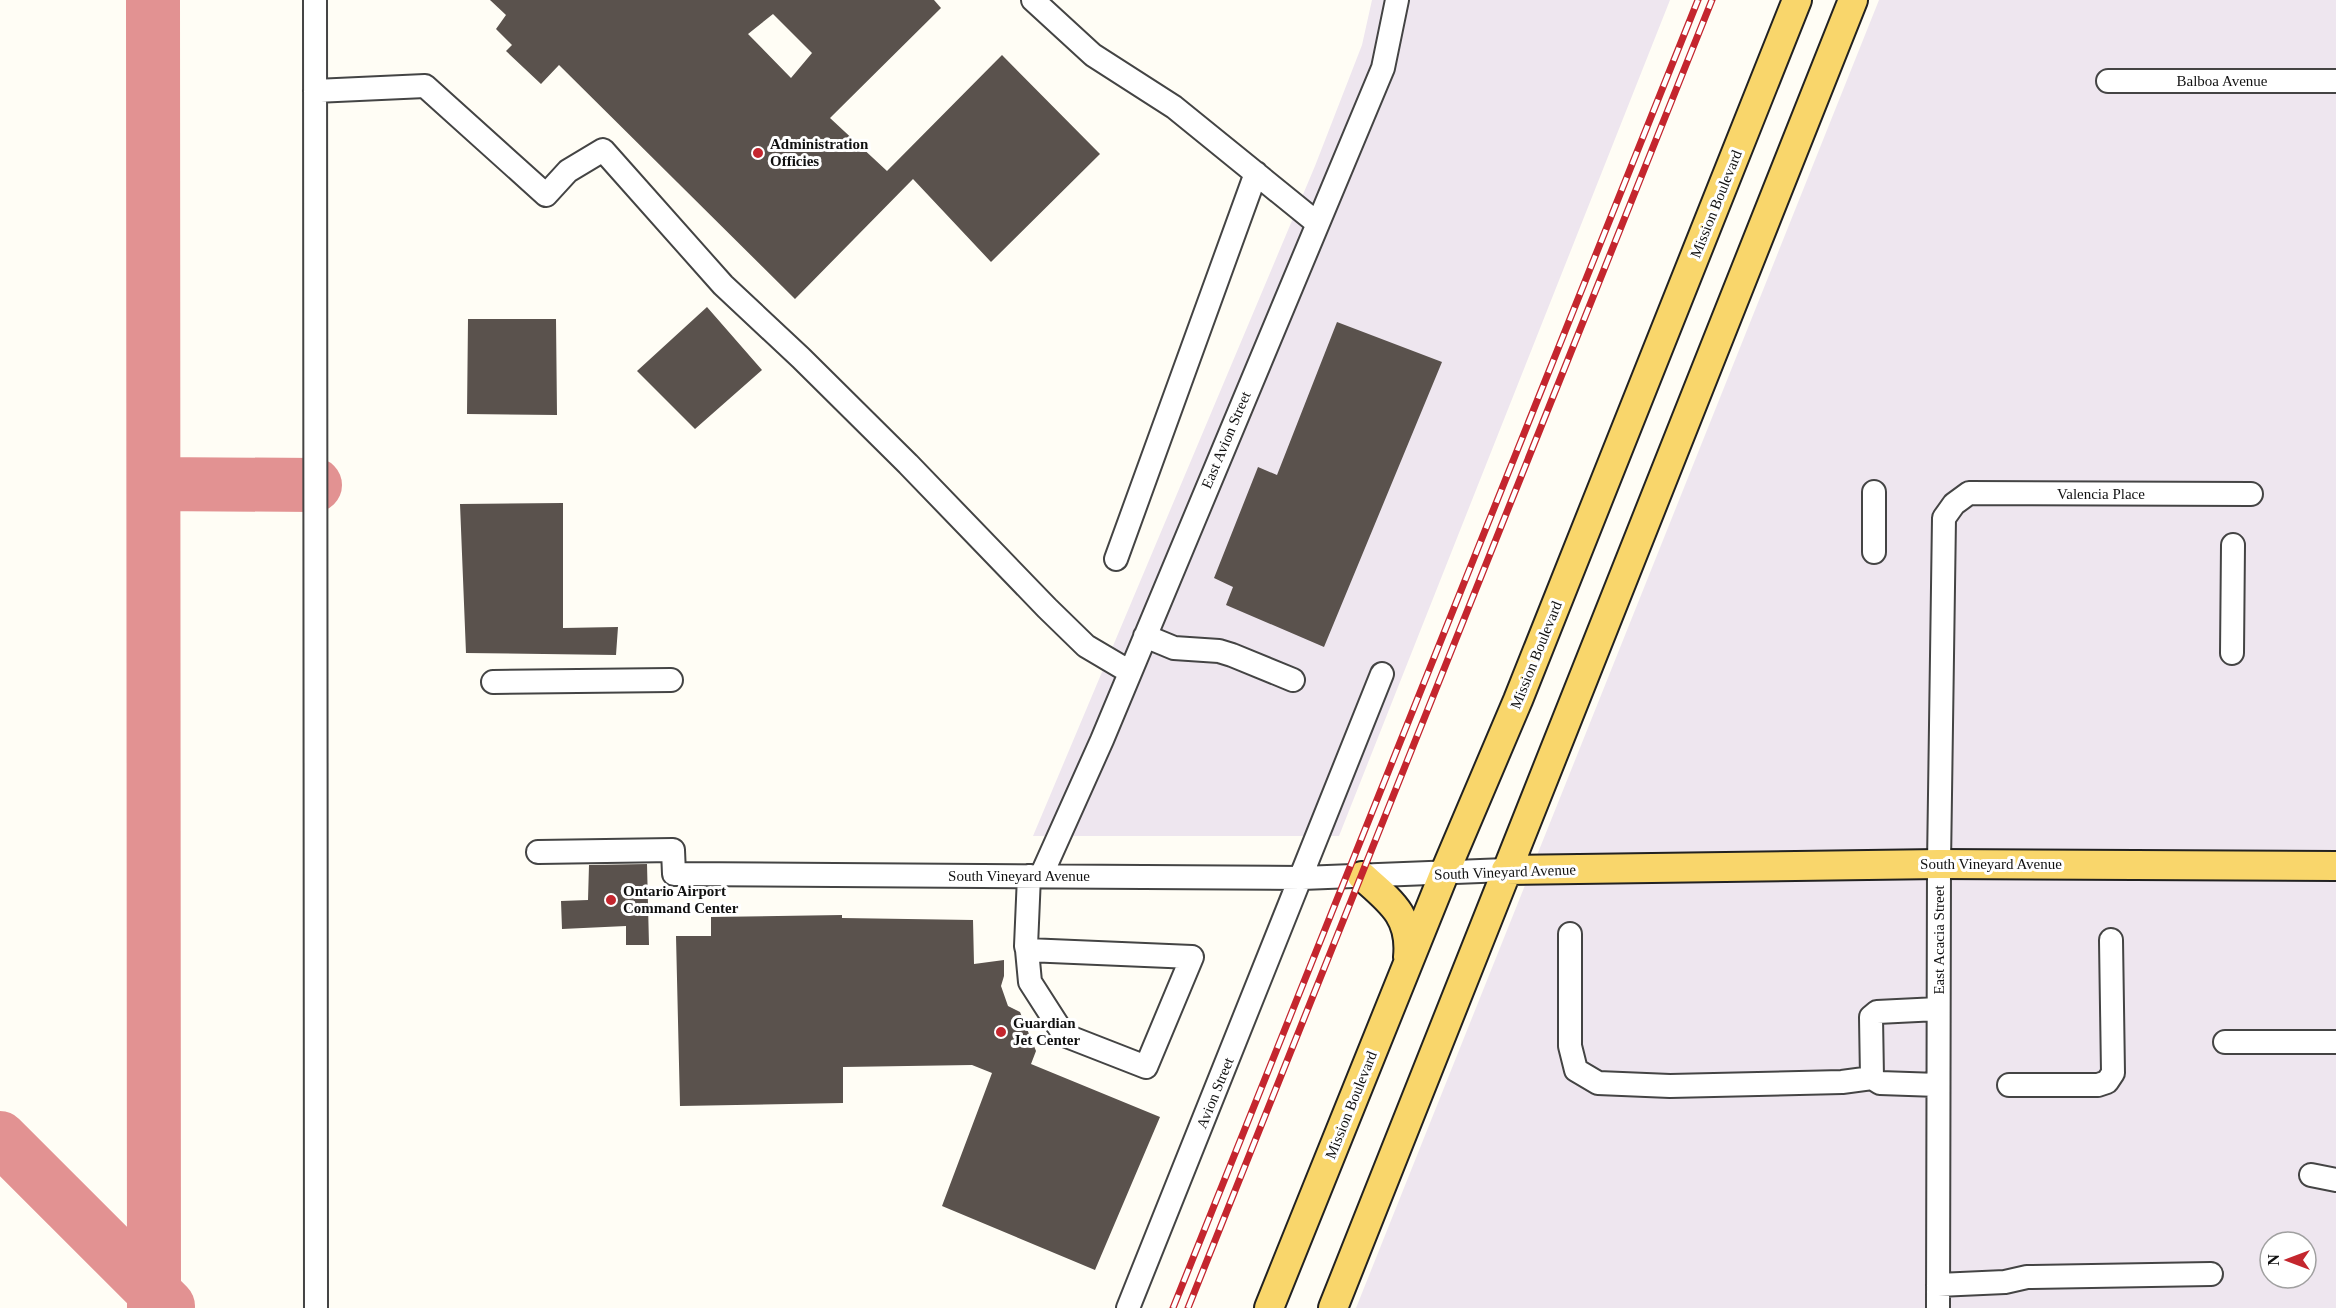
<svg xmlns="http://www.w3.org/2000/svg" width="2336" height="1308" font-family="'Times New Roman',serif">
  <rect width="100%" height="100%" fill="#fffdf5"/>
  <path fill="#eee6ef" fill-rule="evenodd" d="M1372,0H1670L1339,836H1033L1315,166L1362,45Z
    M1879,0H2336V1308H1356ZM2270,1242H2306V1278H2270Z"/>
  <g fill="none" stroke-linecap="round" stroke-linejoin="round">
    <path stroke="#e29292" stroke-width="54" d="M153,0L154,1308
      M154,484L315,485
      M0,1138L168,1306"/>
  </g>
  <path fill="#5a524d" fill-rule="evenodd" d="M490,0H934L941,8L830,118L887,171L1002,55L1100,154L991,262L913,179L795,299L559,65L541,84L506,51L512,45L496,29L506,15ZM773,14L812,53L791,78L748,34Z
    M707,307L762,370L695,429L637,371Z
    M468,319H556L557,415L467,414Z
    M1337,322L1442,362L1324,647L1226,605L1233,587L1214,578L1258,467L1277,475Z
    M563,503V628L618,627L616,655L466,653L460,504Z
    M647,864L649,945H626V926L562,929L561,901L588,900L589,865Z
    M842,915V918L973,920L974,964L1004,960V976L1001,986L1008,1006L1020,1012L1036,1051L1031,1064L1160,1117L1095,1270L942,1206L992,1073L972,1065L843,1067V1103L680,1106L676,936H711V917Z"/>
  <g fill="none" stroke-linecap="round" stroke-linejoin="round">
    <g stroke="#444" stroke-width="26">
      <path id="minor" d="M315,0L316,1308
        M1033,0L1093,55L1174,107L1317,223
        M2108,81H2336
        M315,91L425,86L546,195L568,171L603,150L723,285L801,358L908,464L1047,608L1086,646L1130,672
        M1874,552V492
        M1116,559L1256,173
        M1145,636L1174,648L1219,651L1232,655L1293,680
        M2232,653L2233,545
        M493,682L671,680
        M538,852L673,850L674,874L1302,878L1506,870
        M1041,876L1102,740L1383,68L1397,0
        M1570,934V1046L1576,1070L1598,1083L1670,1086L1842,1082L1872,1078
        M1027,950L1192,957L1146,1067L1064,1035L1030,982L1027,950L1026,946L1029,876
        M2225,1042H2336
        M1938,1085L1880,1083L1872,1078L1871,1017L1877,1012L1938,1009
        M2009,1085H2098L2107,1082L2113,1073L2111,940
        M2311,1175L2336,1180
        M1938,1285L2005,1282L2027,1277L2211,1274
        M1128,1308L1382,674
        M1938,1308L1939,864L1944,518L1954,504L1969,493L2251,494"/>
    </g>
    <g stroke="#222" stroke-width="32">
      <path id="major" d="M1506,870L1939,864L2336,866
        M1362,876C1390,901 1412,916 1408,957
        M1269,1308L1444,874L1518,700L1797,0
        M1333,1308L1853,0"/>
    </g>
    <use href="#minor" stroke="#fff" stroke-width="22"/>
    <use href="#major" stroke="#f9d66b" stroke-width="28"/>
    <g stroke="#c4262e" stroke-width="7">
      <path id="rail" d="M1173,1308L1698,0
        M1188,1308L1712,0"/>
    </g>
    <use href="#rail" stroke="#fff" stroke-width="4.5" stroke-dasharray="14" stroke-linecap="butt"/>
  </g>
  <g fill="#c4262e" stroke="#fff" stroke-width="2">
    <circle cx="758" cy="153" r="6"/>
    <circle cx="611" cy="900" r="6"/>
    <circle cx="1001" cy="1032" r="6"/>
  </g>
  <g text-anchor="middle" stroke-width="6" stroke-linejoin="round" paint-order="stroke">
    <g font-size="15" fill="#111" stroke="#fff">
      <text x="2222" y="86">Balboa Avenue</text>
      <text transform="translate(1716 204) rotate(-68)" y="5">Mission Boulevard</text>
      <text transform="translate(1226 440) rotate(-67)" y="5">East Avion Street</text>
      <text x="2101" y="499">Valencia Place</text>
      <text transform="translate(1536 655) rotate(-68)" y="5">Mission Boulevard</text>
      <text x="1991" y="869">South Vineyard Avenue</text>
      <text transform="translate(1505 872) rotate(-2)" y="5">South Vineyard Avenue</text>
      <text x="1019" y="881">South Vineyard Avenue</text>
      <text transform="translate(1939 940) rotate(-90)" y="5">East Acacia Street</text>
      <text transform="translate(1215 1093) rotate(-68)" y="5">Avion Street</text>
      <text transform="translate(1351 1105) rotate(-68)" y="5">Mission Boulevard</text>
    </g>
    <g font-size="15" font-weight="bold" fill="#111" stroke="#fff" text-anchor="start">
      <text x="770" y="149">Administration<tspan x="770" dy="17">Officies</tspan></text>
      <text x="623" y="896">Ontario Airport<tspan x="623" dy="17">Command Center</tspan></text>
      <text x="1013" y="1028">Guardian<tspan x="1013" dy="17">Jet Center</tspan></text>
    </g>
  </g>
  <g transform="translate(2288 1260) rotate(270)"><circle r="28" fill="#ffffff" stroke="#a0a0a0" stroke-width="1.5"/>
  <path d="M0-4.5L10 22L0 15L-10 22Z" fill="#c4262e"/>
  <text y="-9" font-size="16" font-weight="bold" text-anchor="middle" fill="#111111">N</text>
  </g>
</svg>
